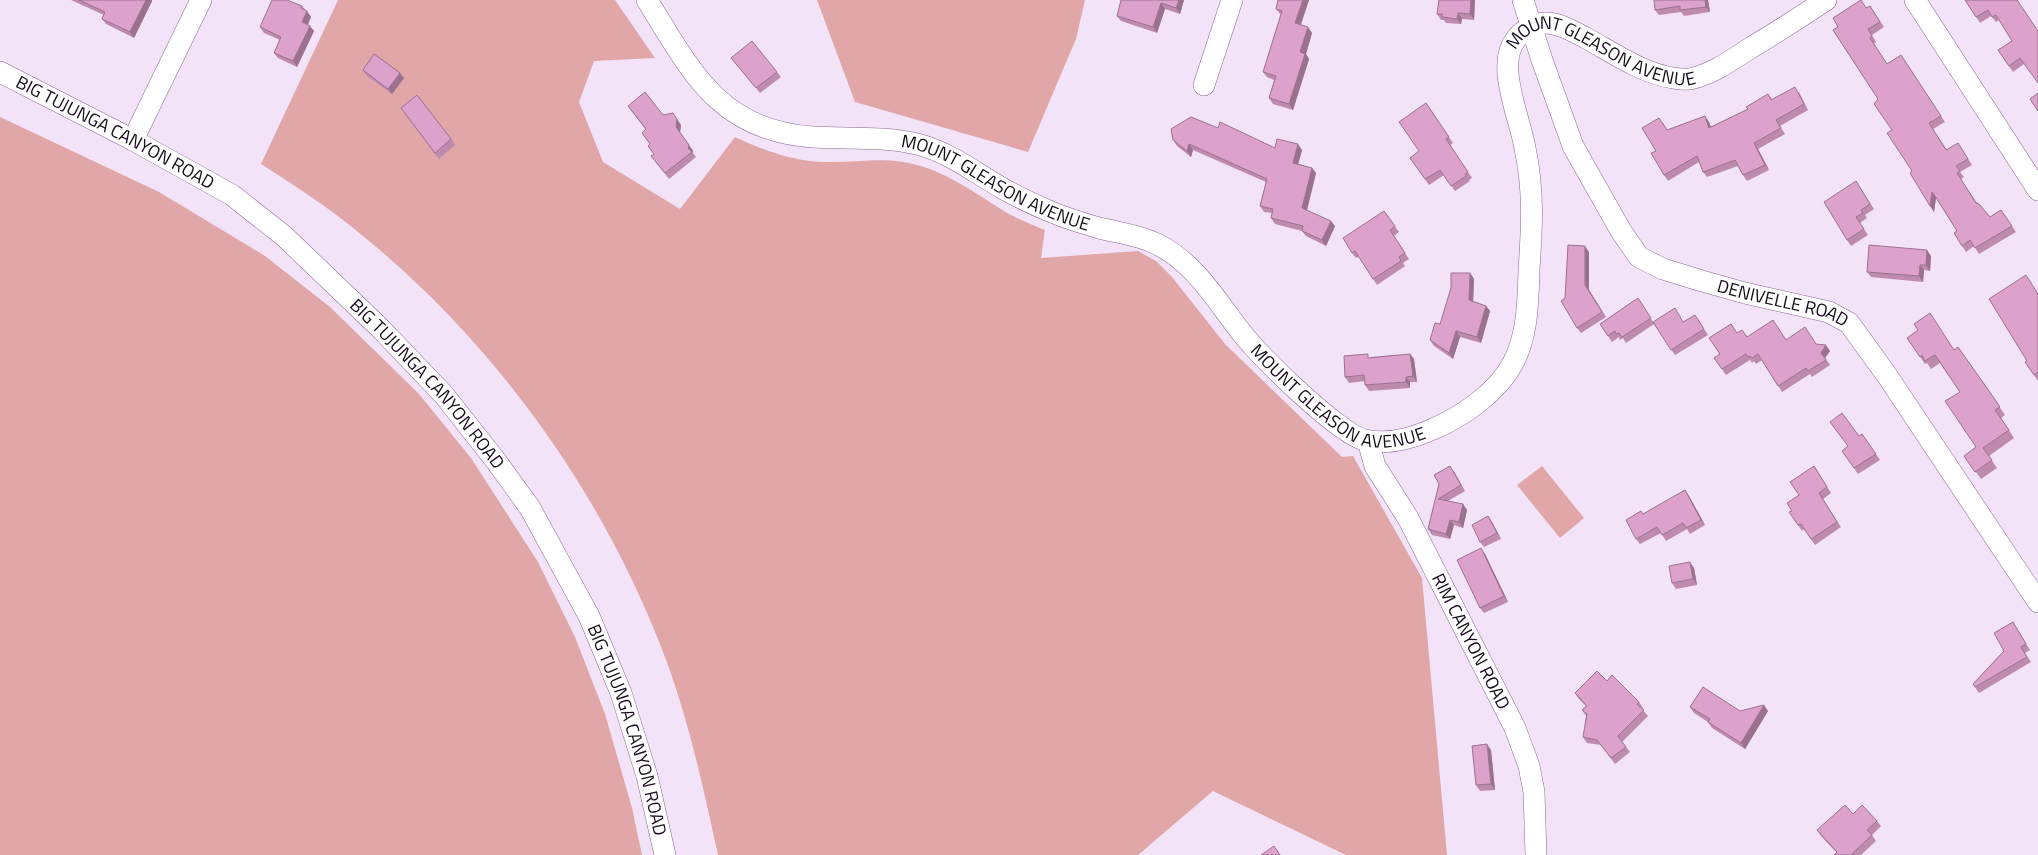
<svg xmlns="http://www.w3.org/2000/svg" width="2038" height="855" font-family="'Titillium Web',sans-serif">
  <rect width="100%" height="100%" fill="#f3e3f8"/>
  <path fill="#e0a6a8" d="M338,0H615L655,58L594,61L579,102L603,162L680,209L735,137C763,150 793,162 826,162C857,163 886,156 917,165C950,174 975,193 1004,211C1017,219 1031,224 1045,230L1041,258L1138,251L1156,261L1172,277L1225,344L1342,457L1353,456L1422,578L1447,855H1346L1213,791L1138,855H718C704,791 690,726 668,665C604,491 489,333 343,220C317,200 289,182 261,164Z
    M817,0H1085L1076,39L1028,152L855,102Z
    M0,117L159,192L265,256L330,307L419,394L471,458L538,562L575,637L605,714L632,808L642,855H0Z
    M1542,466L1584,518L1560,538L1517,485Z"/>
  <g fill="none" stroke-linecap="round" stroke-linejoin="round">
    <g stroke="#8a6796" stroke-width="22">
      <g id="minor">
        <path id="s1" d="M647,0C691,71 719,131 813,137C847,139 883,136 917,144C949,152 974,172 1002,188C1017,197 1033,204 1049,211C1065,218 1082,223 1099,228C1119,233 1139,235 1157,244C1195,263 1216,300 1241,332C1258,355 1340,435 1365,440C1387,445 1413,438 1433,429C1462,417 1498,392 1513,363C1528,335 1528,301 1529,270C1532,226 1534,191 1525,148C1520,118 1495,64 1516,39C1523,30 1534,23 1546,23C1560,23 1574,32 1586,38C1613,53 1642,73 1673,78C1679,79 1684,80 1690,79C1713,74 1733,59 1752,47C1777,32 1802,16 1826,0"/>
        <path id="s2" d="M1523,0L1542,60L1573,146L1621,231L1639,257L1663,269L1702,281L1745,293L1829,312L1849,323L1886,374L2038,602"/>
        <path d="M1915,0L2038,190"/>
        <path id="s3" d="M0,72L133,140L232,195L284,236L380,328L444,395L496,461L530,508L589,616L621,693L647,776L665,855"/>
        <path d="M1204,85L1232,0"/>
        <path d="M133,140L201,0"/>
        <path id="s4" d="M1368,441L1375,466L1408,518L1515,728L1529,766L1534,792L1536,855"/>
      </g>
    </g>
    <use href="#minor" stroke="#fff" stroke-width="21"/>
  </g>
  <path fill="#be8baf" d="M71,0H152V1L134,38L106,24L102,19L104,15Z
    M1121,0H1184L1180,14L1165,9L1157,33L1121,21L1117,16Z
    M1278,0H1309L1301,25L1312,33L1306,54L1309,59L1293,110L1273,104L1269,98L1274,80L1267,77L1263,72L1281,15L1276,9Z
    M1475,0L1474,20L1462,19L1461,24L1446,23L1444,20H1441L1437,14Z
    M1708,0L1710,12L1684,16L1681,12L1659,15L1655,10Z
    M1965,0H2018L2024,64L2013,72L1998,50L2012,41L1999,20L1996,22L1991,16L1980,23Z
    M302,6L311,17L308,25L314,31L297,67L278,58L274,53L280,40L264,33L260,27Z
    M1870,6L1884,27L1872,35L1876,42L1874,44L1887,64L1901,55L1945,122L1933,129L1947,150L1958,143L1972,165L1960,172L1964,177L1961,179L1977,203L1990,217L2001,210L2016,232L1979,254L1974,246L1966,252L1962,246L1957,231L1936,198L1934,212L1912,171L1892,130L1878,99L1833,30Z
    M731,58L777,72L781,77L760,93Z
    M363,70L404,78L392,94L367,76Z
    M1799,92L1808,110L1780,126L1785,134L1758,149L1769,170L1747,181L1743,175L1738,166L1707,177L1703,172L1699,162L1668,181L1664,175L1656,151L1663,123L1667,130L1705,116L1709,122L1711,127L1748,109L1768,94L1772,99Z
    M1426,103L1453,143L1450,145L1472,178L1469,180L1470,181L1455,191L1444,175L1429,185L1410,158L1419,151Z
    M628,106L663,115L681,125L680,132L693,151V153L696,157L669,179L651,156L654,154L648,146L650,144L642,133L646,130Z
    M405,114L451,139L455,145L439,159Z
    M1218,128L1275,148L1302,150L1298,164L1312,168L1316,173L1307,210L1335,226L1326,246L1306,236L1302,231L1275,224L1271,218L1272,213L1264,212L1260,206L1266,182L1193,150L1191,157L1177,146L1173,140Z
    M1856,181L1874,209L1865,215L1867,218L1860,223L1868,235L1851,246L1847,240Z
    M1384,211L1399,232L1394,236L1409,259L1403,263L1405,266L1377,285L1359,257L1356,258L1352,253Z
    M1589,252V290L1606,317L1581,333L1577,328L1565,298Z
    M1931,256L1930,271L1924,270L1923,282L1871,277L1867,272Z
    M1470,273L1474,279L1473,301L1486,306L1490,311L1481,343L1460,337L1453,359L1434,346L1430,340Z
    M2038,293V381L2025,362L2027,361Z
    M1638,298L1653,322H1684L1699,321L1708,335L1675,355L1654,324L1626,343L1623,338L1620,340L1619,337L1612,342L1600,324Z
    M1737,333L1747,336L1786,339L1817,344L1830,351L1825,358L1830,365L1812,377L1810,374L1782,392L1762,360L1756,364L1754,361L1752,363L1750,360L1726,375L1714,358L1720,354Z
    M1907,338L1955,350L1958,347L2005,415L2001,418L2014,438L1989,456L1997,468L1981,479L1964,456L1976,447L1960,392L1940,363L1931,369L1927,363L1925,364Z
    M1410,354L1414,359L1417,382H1410V388L1369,391L1365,385V381L1349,383L1345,377L1371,357Z
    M1862,434L1880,460L1858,474L1842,451L1848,446Z
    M1814,466L1831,493L1823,499L1841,527L1815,545L1804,529L1802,531L1798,525L1792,511L1799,495Z
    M1454,471L1465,491L1448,501L1463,504L1467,510L1463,528L1454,525L1450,539L1432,535L1428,529L1439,484Z
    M1685,490L1689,496L1705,525L1690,534L1687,529L1666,541L1661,533L1640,544L1636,539L1643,514Z
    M1488,516L1492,522L1501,539L1484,547L1480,542Z
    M1485,554L1508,602L1484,613L1480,608Z
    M1694,568L1697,585L1676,589L1672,583Z
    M2013,622L2030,650L2025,653L2031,662L1979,693L1973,684L2004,651Z
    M1607,681L1639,702L1643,708L1642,709L1648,716L1622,742L1630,752L1615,764L1601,745L1587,743L1583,737L1586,716L1582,710L1586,706L1579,699L1575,693Z
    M1690,707L1740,711H1768L1745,749L1712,728L1708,722L1694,713Z
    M1491,750L1495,790L1480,791L1476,785Z
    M1853,814L1877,821L1881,826L1872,835L1876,841L1861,855H1834L1837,853L1821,836L1817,830Z"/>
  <path fill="#9b718f" d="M146,0H152V1L134,38L130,32Z
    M1179,0H1184L1180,14L1176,8Z
    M1303,0H1309L1299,29L1295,23Z
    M1471,0H1475L1474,20L1470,14Z
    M1705,0H1708L1710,12L1706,7Z
    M1161,3L1165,9L1157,33L1153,27Z
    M307,11L311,17L306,28L302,22Z
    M1458,13L1462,19L1461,24L1457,19Z
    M310,26L314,31L297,67L293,61Z
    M1308,27L1312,33L1306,54L1309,59L1293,110L1289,104L1300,52Z
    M400,73L404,78L392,94L388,89Z
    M1705,116L1709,122L1713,133L1709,128Z
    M677,119L681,125L680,133L676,127Z
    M1754,143L1758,149L1769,170L1765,165Z
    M1189,144L1193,150L1191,157L1187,151Z
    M1298,144L1302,150L1297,169L1293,163Z
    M689,145L693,151V153L688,148Z
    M1312,168L1316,173L1306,214L1302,208Z
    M1932,192L1936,198L1934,212L1930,206Z
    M1331,221L1335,226L1326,246L1322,240Z
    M1585,246L1589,252V290L1606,317L1585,285Z
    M1927,250L1931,256L1930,271L1926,265Z
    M1920,265L1924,270L1923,282L1919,276Z
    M1470,273L1474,279L1473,305L1469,300Z
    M1486,306L1490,311L1481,343L1477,337Z
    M1456,331L1460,337L1453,359L1449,353Z
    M1826,345L1830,351L1825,358L1830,365L1821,353Z
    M1410,354L1414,359L1417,382L1413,376Z
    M1406,377L1410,382V388L1406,382Z
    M1685,490L1689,496L1705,525L1701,520Z
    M1463,504L1467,510L1463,528L1459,522Z
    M1488,516L1492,522L1501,539L1497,533Z
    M1450,520L1454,525L1450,539L1446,534Z
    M1481,548L1485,554L1508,602L1504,596Z
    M1690,562L1694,568L1697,585L1693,579Z
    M1764,705L1768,711L1745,749L1741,743Z
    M1487,744L1491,750L1495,790L1491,784Z"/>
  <path fill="#dda2cc" stroke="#9b718f" d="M79,0H146L130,32L102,19L105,12Z
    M272,0H287L302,6L301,8L307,11L302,22L310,26L293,61L274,53L281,37L260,27Z
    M1121,0H1179L1176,8L1161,3L1153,27L1117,16Z
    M1278,0H1303L1295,23L1308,27L1300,52L1305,54L1289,104L1269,98L1276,76L1263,72L1282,11L1276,9Z
    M1439,0H1471L1470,14L1458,13L1457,19L1442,17V14H1437Z
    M1654,0H1705L1706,7L1680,10V6L1655,10Z
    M1861,0L1866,8L1870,6L1880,22L1868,29L1872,36L1870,38L1887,64L1901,55L1941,116L1929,123L1946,150L1958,143L1968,159L1956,166L1960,171L1957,173L1976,203L1979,204L1990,217L2001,210L2012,226L1975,248L1970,240L1962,246L1954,233L1957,231L1937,199L1932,192L1930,206L1910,173L1912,171L1887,133L1892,130L1874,104L1878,99L1833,30L1838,27L1833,18Z
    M1965,0H2017L2038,31V83L2020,58L2009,66L1998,50L2012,41L1996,15L1992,17L1988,10L1976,17Z
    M752,41L777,72L756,88L731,58Z
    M374,54L400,73L388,89L363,70Z
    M1795,87L1804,104L1776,120L1781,128L1754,143L1765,165L1743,175L1735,160L1703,172L1697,156L1664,175L1651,153L1656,151L1642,128L1659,118L1667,130L1705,116L1709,128L1748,109L1746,107L1768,94L1771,100Z
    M645,92L663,115L673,113L677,119L676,127L689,145L688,148L692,152L665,173L651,156L654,154L648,146L650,144L642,133L646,129L628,106Z
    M2038,93V111L2030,99Z
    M417,95L451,139L435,153L401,108Z
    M1426,103L1449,137L1446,139L1468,172L1465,174L1466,176L1451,186L1440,170L1425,179L1410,158L1419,151L1399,122Z
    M1191,117L1218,128L1220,122L1275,148L1277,139L1298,144L1293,163L1312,168L1302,208L1331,221L1322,240L1302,231L1303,226L1271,218L1273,209L1260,206L1267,179L1189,144L1187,151L1173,140L1171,129Z
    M1856,181L1870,204L1861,210L1863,213L1856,217L1864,229L1847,240L1824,202Z
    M1384,211L1395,226L1390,230L1405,253L1399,257L1401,261L1373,279L1355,251L1352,253L1343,238Z
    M1568,245L1585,246V285L1602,312L1577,328L1561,301L1565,298Z
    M1869,245L1927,250L1926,265H1920L1919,276L1867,272Z
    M1451,273H1470L1469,300L1486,306L1477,337L1456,331L1449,353L1430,340L1435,323L1440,324L1451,288Z
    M2026,275L2038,294V372L2034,375L2025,362L2027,361L1989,299Z
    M1638,298L1651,318L1622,337L1619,333L1616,334L1615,331L1608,336L1600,324Z
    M1675,308L1683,322L1695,315L1704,329L1671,350L1653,322Z
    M1930,313L1954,350L1958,347L1994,398L2000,407L1995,410L2009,430L1983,448L1992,460L1975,472L1964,456L1976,447L1945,401L1960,392L1935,355L1925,361L1922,355L1920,357L1907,338L1918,330L1914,324Z
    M1773,320L1786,340L1805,327L1816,344L1826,345L1821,353L1826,360L1808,371L1806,368L1778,386L1758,354L1752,358L1750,356L1748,357L1746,354L1722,369L1714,358L1720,354L1709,338L1731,324L1737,333L1742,330L1747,337Z
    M1368,354V358L1410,354L1413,376L1406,377V382L1365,385L1364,375L1345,377L1344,356Z
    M1842,413L1859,436L1862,434L1876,454L1854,468L1842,451L1848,446L1830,422Z
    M1450,466L1461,485L1438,499L1463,504L1459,522L1450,520L1446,534L1428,529L1439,484L1434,475Z
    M1814,466L1827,487L1819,493L1837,522L1811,539L1801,524L1798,525L1789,512L1792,511L1787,503L1799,495L1790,482Z
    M1685,490L1701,520L1686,528L1683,523L1662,535L1657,527L1636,539L1626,520L1641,511L1643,514Z
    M1488,516L1497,533L1480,542L1472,525Z
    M1481,548L1504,596L1480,608L1457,560Z
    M1690,562L1693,579L1672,583L1669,566Z
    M2013,622L2026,644L2021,647L2027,657L1975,687L1973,684L2004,651L1994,633Z
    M1597,671L1607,681L1612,675L1639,702L1637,704L1644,710L1618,736L1626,747L1611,758L1597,740L1583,737L1587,714L1582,710L1587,706L1575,693Z
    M1703,687L1740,711L1764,705L1741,743L1708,722L1710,719L1690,707Z
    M1487,744L1491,784L1476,785L1472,746Z
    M1845,805L1853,814L1862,805L1877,821L1867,830L1872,835L1851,855H1834L1837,852L1817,830Z
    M1274,846L1280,855H1261Z"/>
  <g text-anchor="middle" stroke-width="4" stroke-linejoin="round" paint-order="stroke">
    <g font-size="18" fill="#16081a" stroke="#fff">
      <text dy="6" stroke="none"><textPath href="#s1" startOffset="1481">MOUNT GLEASON AVENUE</textPath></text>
      <text dy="6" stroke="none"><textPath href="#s3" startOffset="130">BIG TUJUNGA CANYON ROAD</textPath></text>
      <text dy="6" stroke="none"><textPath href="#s1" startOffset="419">MOUNT GLEASON AVENUE</textPath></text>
      <text dy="6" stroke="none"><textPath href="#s2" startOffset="435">DENIVELLE ROAD</textPath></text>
      <text dy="6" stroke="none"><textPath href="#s3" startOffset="535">BIG TUJUNGA CANYON ROAD</textPath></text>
      <text dy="6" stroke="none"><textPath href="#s1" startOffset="839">MOUNT GLEASON AVENUE</textPath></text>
      <text dy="6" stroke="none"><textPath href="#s4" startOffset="226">RIM CANYON ROAD</textPath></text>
      <text dy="6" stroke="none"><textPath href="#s3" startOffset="940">BIG TUJUNGA CANYON ROAD</textPath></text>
    </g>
  </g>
</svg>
